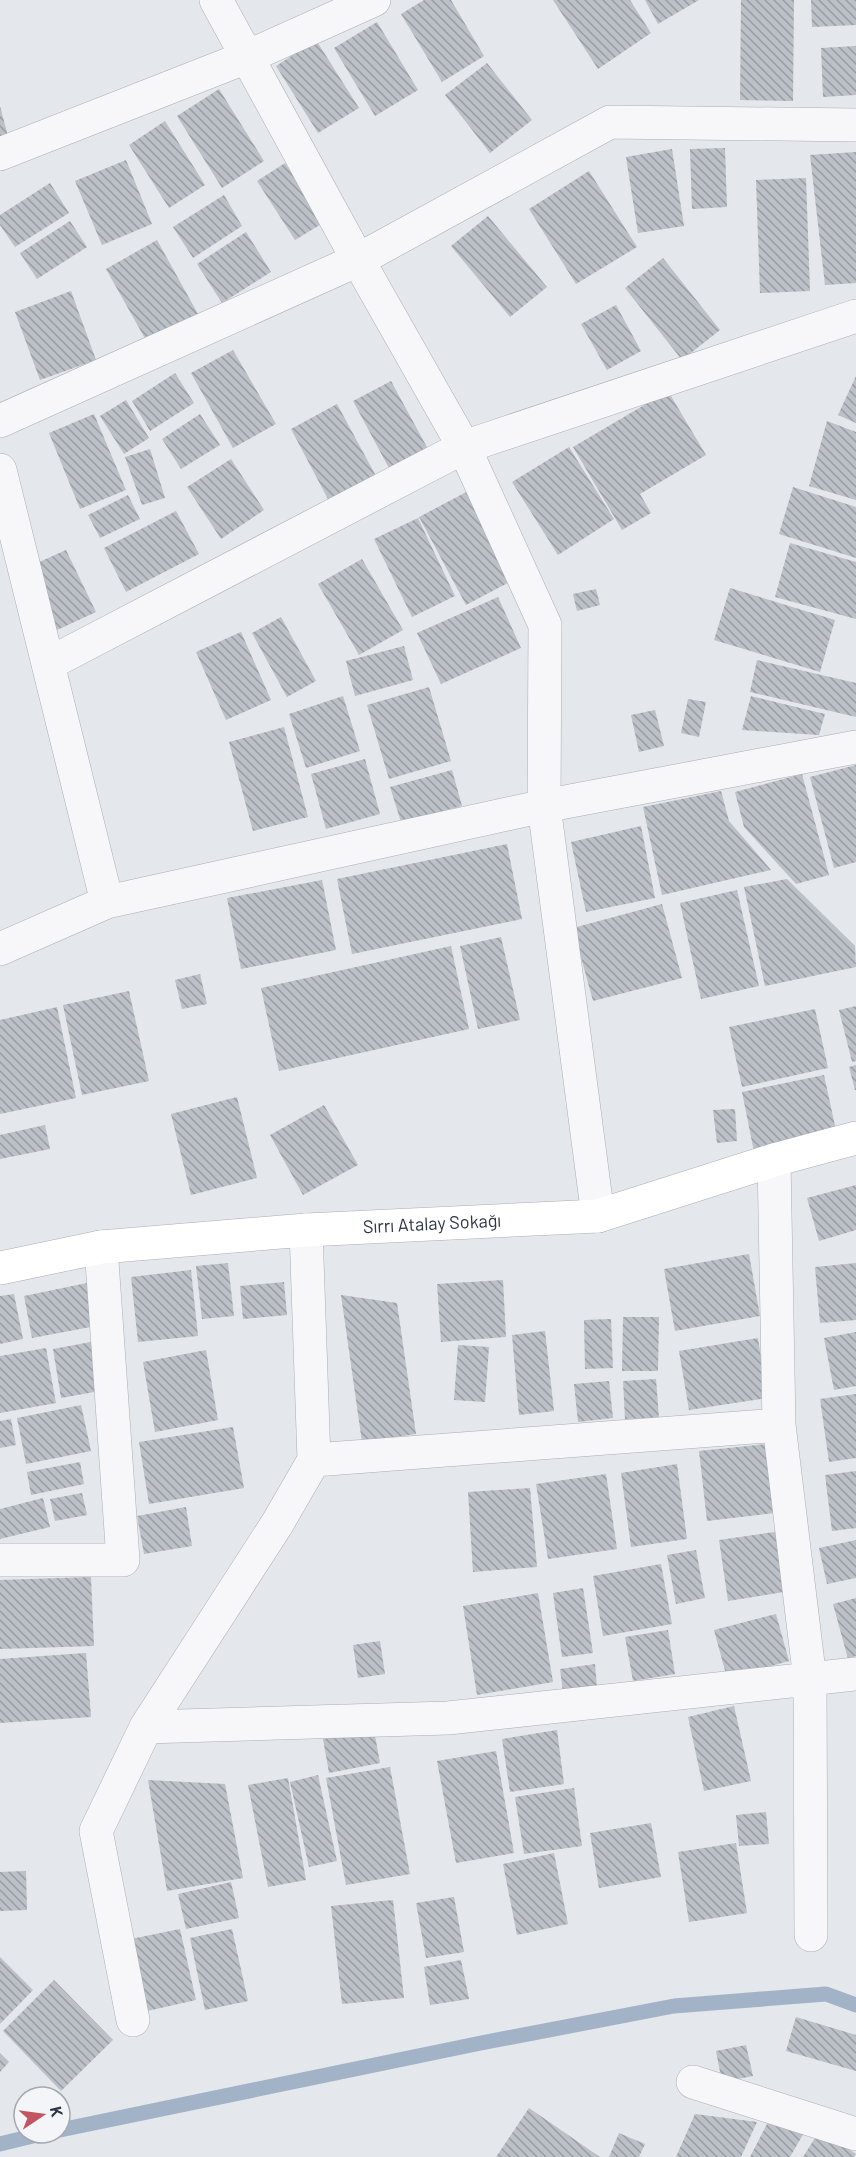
<svg xmlns="http://www.w3.org/2000/svg" width="856" height="2157" font-family="Barlow,sans-serif">
  <defs>
    <pattern id="building-back-hatch" width="6" height="6" patternUnits="userSpaceOnUse" patternTransform="scale(1.5)"><rect width="6" height="6" fill="#bcc0c7"/><path d="M-1 5l2 2M0 0l6 6M5-1l2 2" fill="none" stroke="#999da3"/></pattern>
  </defs>
  <rect width="100%" height="100%" fill="#e4e7eb"/>
  <g fill="none" stroke-linecap="round" stroke-linejoin="round">
    <path stroke="#a2b3c8" stroke-width="15" d="M60,2130L481,2043L674,2006L826,1994L856,2005
      M0,2144L45,2133"/>
  </g>
  <path fill="url(#building-back-hatch)" d="M424,0H451L484,56L442,82L401,14Z
    M553,0H630L651,33L598,69Z
    M645,0H699L658,24Z
    M741,0H794L793,101L740,100Z
    M811,0H856V25L812,27Z
    M377,22L418,90L375,116L334,48Z
    M316,40L359,108L318,133L276,66Z
    M856,46V95L823,97L821,48Z
    M487,63L532,120L490,153L445,95Z
    M219,89L264,161L222,188L177,116Z
    M0,106L10,144L0,146Z
    M165,121L205,185L169,208L129,145Z
    M725,148L727,207L692,209L690,149Z
    M672,149L684,226L638,233L626,157Z
    M856,152V283L825,285L810,155Z
    M126,160L152,224L102,245L75,181Z
    M285,163L323,223L295,240L257,181Z
    M589,171L637,247L576,284L529,209Z
    M806,178L810,291L760,293L756,180Z
    M50,183L69,213L15,247L0,225V215Z
    M224,195L242,226L193,258L173,227Z
    M488,216L547,287L510,317L451,246Z
    M70,221L87,247L37,279L20,253Z
    M246,232L271,272L222,303L197,264Z
    M157,240L198,314L147,342L106,269Z
    M663,258L720,330L682,360L625,288Z
    M71,291L96,360L40,380L15,312Z
    M616,305L641,351L607,370L581,324Z
    M233,350L276,424L233,448L191,373Z
    M175,373L194,403L150,431L132,401Z
    M856,376V423L838,415Z
    M391,381L428,449L390,470L353,401Z
    M668,391L706,455L640,494L651,513L622,530L573,447Z
    M126,400L149,438L124,454L100,416Z
    M337,404L376,476L329,501L291,429Z
    M94,414L126,490L80,509L49,433Z
    M200,414L220,445L181,469L162,439Z
    M827,421L856,432V500L809,486Z
    M569,447L614,519L558,555L512,482Z
    M150,449L165,498L142,505L125,457Z
    M231,459L264,510L221,539L187,487Z
    M793,487L856,507V558L779,534Z
    M472,489L519,577L466,605L419,517Z
    M128,495L140,519L100,538L88,515Z
    M176,511L199,554L126,592L104,548Z
    M418,518L455,596L412,617L374,539Z
    M790,543L856,562V619L775,597Z
    M66,550L96,612L57,630L28,567Z
    M362,559L403,630L359,655L318,584Z
    M730,588L835,620L820,672L714,640Z
    M596,589L600,605L577,611L573,594Z
    M498,597L521,648L441,684L417,633Z
    M281,617L316,681L287,697L252,633Z
    M241,632L271,700L226,720L196,652Z
    M404,646L413,680L355,696L346,661Z
    M757,660L856,683V717L750,692Z
    M429,687L451,761L389,779L367,705Z
    M343,696L360,751L306,768L289,714Z
    M751,696L825,714L819,735L742,730Z
    M688,699L706,702L699,737L681,733Z
    M655,710L664,746L639,752L631,715Z
    M284,727L308,817L253,831L229,742Z
    M365,759L380,814L326,829L311,774Z
    M856,765V862L834,868L810,777Z
    M452,770L462,806L401,822L390,787Z
    M802,774L829,875L796,884L744,827L735,792Z
    M721,791L729,821L771,870L662,895L643,807Z
    M641,826L655,898L586,912L571,842Z
    M507,844L522,919L352,954L337,879Z
    M787,879L855,946L856,967L765,986L744,887Z
    M322,880L336,950L241,969L227,898Z
    M737,890L759,986L701,999L680,903Z
    M662,904L682,978L593,1001L573,928Z
    M501,937L520,1020L478,1029L460,946Z
    M451,946L469,1029L279,1071L261,988Z
    M200,974L207,1004L182,1009L175,980Z
    M129,991L149,1081L82,1095L63,1005Z
    M856,1006V1061L852,1062L839,1010Z
    M57,1007L76,1098L0,1114V1020Z
    M815,1009L828,1068L742,1087L729,1027Z
    M856,1065V1090H855L849,1067Z
    M824,1075L837,1135L754,1152L742,1092Z
    M237,1097L257,1178L191,1195L171,1114Z
    M324,1105L358,1165L303,1195L270,1135Z
    M735,1109L737,1141L717,1143L713,1110Z
    M45,1125L50,1149L0,1159V1135Z
    M856,1185V1230L819,1241L807,1198Z
    M749,1254L760,1316L675,1331L664,1269Z
    M228,1263L234,1316L202,1319L196,1266Z
    M856,1263V1320L820,1323L815,1267Z
    M191,1270L198,1336L138,1342L131,1277Z
    M503,1280L506,1337L441,1342L437,1284Z
    M284,1282L287,1315L243,1319L240,1286Z
    M87,1283L96,1326L32,1338L24,1296Z
    M14,1294L23,1339L0,1344V1296Z
    M341,1295L397,1303L416,1434L362,1442Z
    M623,1317H659L658,1371H622Z
    M611,1319L613,1368L585,1369L584,1320Z
    M545,1331L554,1411L519,1415L512,1335Z
    M856,1332V1386L834,1390L824,1338Z
    M758,1338L767,1398L689,1410L679,1351Z
    M96,1341L105,1390L61,1398L53,1349Z
    M458,1345L489,1347L485,1402L454,1400Z
    M46,1348L56,1403L0,1413V1356Z
    M206,1350L218,1420L155,1432L143,1362Z
    M656,1379L659,1418L625,1419L623,1381Z
    M609,1381L613,1418L578,1422L574,1384Z
    M856,1394V1458L829,1462L820,1399Z
    M81,1405L91,1451L26,1464L17,1418Z
    M11,1419L16,1445L0,1448V1421Z
    M233,1427L244,1488L149,1504L139,1442Z
    M766,1444L774,1513L707,1521L699,1451Z
    M80,1462L84,1484L31,1495L27,1472Z
    M677,1464L687,1539L631,1547L621,1473Z
    M856,1471V1528L832,1531L825,1475Z
    M606,1474L617,1549L548,1559L536,1484Z
    M530,1488L537,1567L473,1572L468,1492Z
    M82,1493L87,1515L55,1521L50,1499Z
    M43,1498L50,1527L0,1539V1509Z
    M186,1507L192,1546L144,1554L137,1516Z
    M781,1531L790,1591L728,1601L719,1540Z
    M856,1540V1578L827,1584L819,1548Z
    M696,1550L705,1598L676,1604L667,1555Z
    M661,1564L672,1624L603,1636L593,1576Z
    M91,1577L94,1646L0,1649V1580Z
    M583,1588L593,1653L562,1657L553,1593Z
    M538,1593L553,1682L477,1695L463,1606Z
    M856,1598V1656L848,1659L833,1604Z
    M776,1614L789,1661L727,1678L714,1630Z
    M668,1630L675,1674L633,1681L625,1637Z
    M380,1641L385,1674L358,1678L353,1645Z
    M86,1653L91,1717L0,1723V1659Z
    M595,1664L597,1687L563,1692L560,1669Z
    M734,1706L751,1781L704,1791L688,1717Z
    M374,1730L380,1763L329,1773L323,1739Z
    M557,1730L564,1784L510,1792L502,1739Z
    M496,1751L514,1853L456,1863L437,1761Z
    M390,1767L410,1874L346,1885L326,1778Z
    M318,1775L337,1861L309,1867L290,1782Z
    M288,1778L306,1880L268,1887L248,1785Z
    M148,1780L225,1784L243,1878L167,1891Z
    M574,1788L582,1846L524,1854L515,1797Z
    M766,1812L769,1844L739,1846L736,1815Z
    M651,1823L661,1877L599,1888L590,1833Z
    M736,1843L747,1913L689,1922L678,1852Z
    M554,1853L568,1924L517,1935L503,1864Z
    M26,1871L27,1910L0,1911V1872Z
    M231,1882L239,1918L186,1929L178,1894Z
    M454,1897L464,1952L426,1958L416,1903Z
    M393,1900L404,1998L342,2004L331,1906Z
    M180,1929L196,2000L147,2011L131,1939Z
    M232,1929L248,2001L205,2010L190,1938Z
    M0,1957L33,1990L0,2024Z
    M461,1960L469,1999L430,2005L424,1967Z
    M54,1980L113,2040L61,2091L3,2031Z
    M796,2017L856,2035V2071L786,2051Z
    M746,2045L753,2076L722,2082L716,2051Z
    M0,2053L9,2062L0,2072Z
    M529,2108L600,2157H496Z
    M695,2114L757,2122L741,2157H676Z
    M768,2122L805,2131L790,2157H750Z
    M820,2130L856,2154L854,2157H803Z
    M619,2133L645,2144L639,2157H609Z"/>
  <g fill="none" stroke-linecap="round" stroke-linejoin="round">
    <g stroke="#a9aeb5" stroke-width="34">
      <path id="street" d="M216,0L358,260L464,447L545,625L544,806L598,1216
        M0,154L247,57L374,0
        M0,421L358,260L610,122L856,125
        M0,470L107,902L544,806L856,747
        M48,664L464,447L856,316
        M0,949L107,902
        M774,1160L779,1425
        M306,1230L314,1460L277,1524L146,1727L448,1718L856,1674
        M314,1460L779,1425L810,1680L811,1935
        M0,1560H123L101,1247
        M133,2020L96,1831L146,1727
        M693,2082L856,2134"/>
    </g>
    <g stroke="#a9aeb5" stroke-width="34">
      <g id="secondary">
        <path id="s1" d="M0,1268L101,1247L306,1230L598,1216L774,1160L856,1138"/>
      </g>
    </g>
    <use href="#street" stroke="#f7f7f9" stroke-width="33"/>
    <use href="#secondary" stroke="#fff" stroke-width="33"/>
  </g>
  <g text-anchor="middle" stroke-width="4.5" stroke-linejoin="round" paint-order="stroke">
    <g font-size="18" fill="#2d3442" stroke="#f4f5f8">
      <text dy="6" stroke="none"><textPath href="#s1" startOffset="435">Sırrı Atalay Sokağı</textPath></text>
    </g>
  </g>
  <g transform="translate(42 2115) rotate(77)"><circle r="28" fill="#f4f5f8" stroke="#a4a8af" stroke-width="1.5"/>
  <path d="M0-4.5L10 22L0 15L-10 22Z" fill="#c45462"/>
  <text y="-9" font-size="16" font-weight="bold" text-anchor="middle" fill="#2d3442">K</text>
  </g>
</svg>
